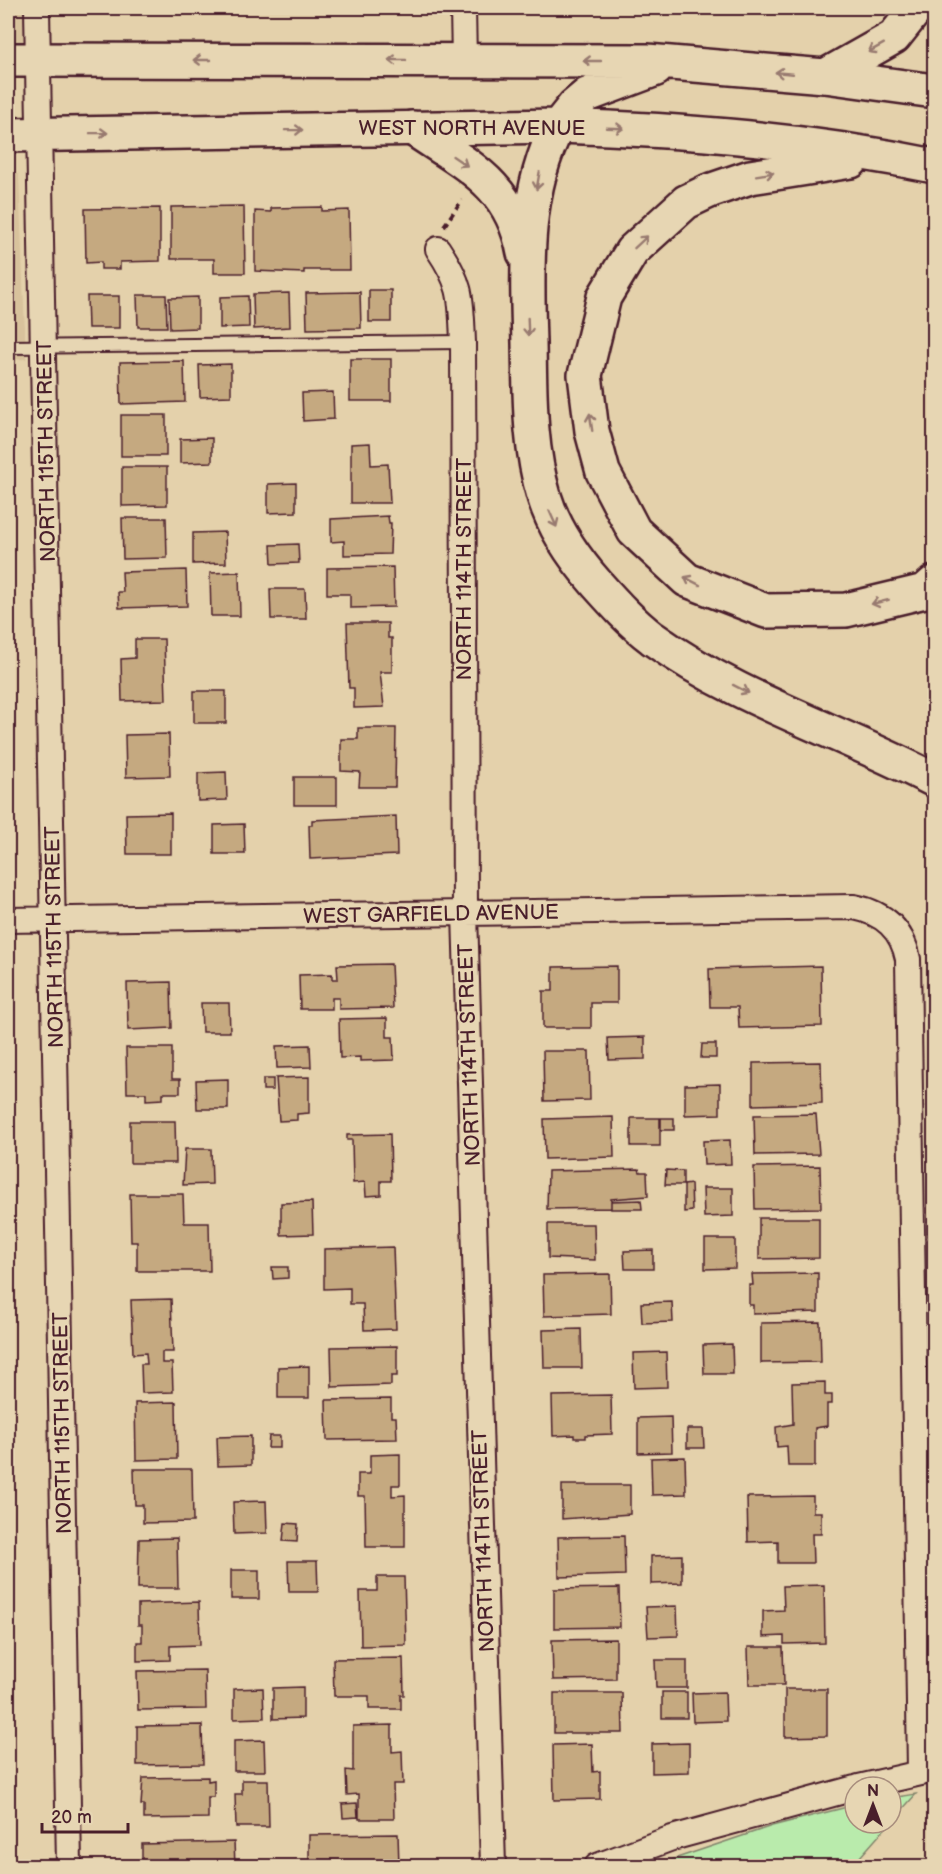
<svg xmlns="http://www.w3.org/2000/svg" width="942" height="1874" font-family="'Balsamiq Sans',sans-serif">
  <rect width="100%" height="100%" fill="#e4d1ab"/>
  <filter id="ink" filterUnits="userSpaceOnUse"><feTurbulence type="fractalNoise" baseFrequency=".0167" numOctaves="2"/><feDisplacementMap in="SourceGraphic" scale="12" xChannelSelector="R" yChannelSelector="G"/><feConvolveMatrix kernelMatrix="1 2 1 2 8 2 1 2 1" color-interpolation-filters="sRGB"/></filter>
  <g filter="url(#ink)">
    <path fill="#d8c29c" d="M8,8H37V59L8,60Z
      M8,168L19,175L26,359L8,360Z"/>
    <path fill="#b9ebac" stroke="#82856c" stroke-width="1.5" d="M916,1794L891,1822V1798Z
      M855,1805V1823H890L852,1866H653L772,1826Z"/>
    <path fill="#c5a980" stroke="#4a1f2b" stroke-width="1.5" d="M90,8H172V10L90,11Z
      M244,206L245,273H214V259H171V207Z
      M322,207V211L349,210L350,270H304V273L255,271V211L271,212V208Z
      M160,208V261L120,262V269H101V262L86,263L85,209Z
      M369,290H391V322H369Z
      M360,292L361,328L307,329L306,293Z
      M289,293L290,327L254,329L253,294Z
      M137,295H166L167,327H138Z
      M87,296H119V328H88Z
      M248,296L249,327L220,328V297Z
      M198,297V328L170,329L169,298Z
      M350,359H391V401H350Z
      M184,361L185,402L121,404L120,362Z
      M231,364V396L200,397L199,365Z
      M333,392L334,419L303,421L302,393Z
      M121,415H166V456H121Z
      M212,438V462L180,463V439Z
      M370,443L371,465L388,464L390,503H351V444Z
      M122,467H167V505L122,506Z
      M296,483V512L268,513V484Z
      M388,516L389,523H391L390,554L344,555V541L331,542V519Z
      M122,518H166L167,558L123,559Z
      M225,532L226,563L193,564V533Z
      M298,544L299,563L272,564L271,545Z
      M393,567L394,607L350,608V594H327V568Z
      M186,570L187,606L119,608L118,592H123L122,572Z
      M239,572L240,616H211L210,573Z
      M270,589H305L306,619H271Z
      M347,623H388V638H392V672H380L384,707L354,708V688H349Z
      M135,639H164L166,700L122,701L121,659L135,658Z
      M194,691H226V723H194Z
      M358,728H396L395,787H359L360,772L341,771V739H358Z
      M169,734L170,776L126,777L125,735Z
      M226,772L227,800L198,801V773Z
      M294,777H337V805H294Z
      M171,813V854H127L126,814Z
      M396,816L397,855L310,859L309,825H312V820Z
      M244,824L245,854H214V825Z
      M391,964L393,1008L339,1009V998H332V1009H300L299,975L332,974V979H338L337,965Z
      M617,966V1003H591V1028H543V991H553V967Z
      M821,966L822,1026L739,1028L738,1007H710L709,969Z
      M171,982L172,1028L128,1030L127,983Z
      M201,1003H229L230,1032H202Z
      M387,1018V1037H393L394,1060L360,1061V1057L340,1058L339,1019Z
      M645,1037V1059L609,1060L608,1038Z
      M702,1044H716V1058H701Z
      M310,1045L311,1067L277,1068L276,1046Z
      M126,1048H172V1079H180V1093H163V1099L146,1100V1093H127Z
      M543,1051H589L590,1100L544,1101Z
      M821,1062L822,1103L753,1105V1063Z
      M309,1077V1113L297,1114V1120L279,1121L276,1078Z
      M228,1079V1109H197L196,1080Z
      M263,1079H273V1090H263Z
      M720,1084V1114L685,1115V1085Z
      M816,1114L819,1154L755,1155L754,1115Z
      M613,1117L614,1157L545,1159L544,1119Z
      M631,1118H660V1146H631Z
      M661,1118H674V1130H661Z
      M130,1121H175L176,1163H130Z
      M390,1134L391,1181H381V1195L366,1196L365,1182L353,1183L352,1140H347V1135Z
      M730,1140L731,1164L704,1165L703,1141Z
      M185,1149H211L212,1184L183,1185Z
      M820,1166L821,1208L755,1209L754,1167Z
      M639,1169L640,1172H647L648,1196L611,1199V1208L547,1209L548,1171Z
      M666,1170L683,1171V1185H665Z
      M691,1184L692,1211L684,1212V1185Z
      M703,1188H733V1216L704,1217Z
      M130,1194H183L184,1223H209L210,1271H137V1242H131Z
      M641,1200L642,1209H611V1201Z
      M312,1202L313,1234L281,1235V1203Z
      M759,1218H819V1258L759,1259Z
      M548,1224H594L595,1260L548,1258Z
      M705,1239H735V1268L705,1269Z
      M393,1247L396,1329L364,1330L363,1304H350V1288L324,1289V1249Z
      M653,1250V1269H625L624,1251Z
      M272,1267H288V1278L273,1279Z
      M818,1273V1312L753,1314V1305H749V1285H753L752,1274Z
      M610,1274L611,1314L544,1316L543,1275Z
      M171,1299L173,1352H162V1363H172L173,1392L142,1393L141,1364H147L146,1353L133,1354L131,1300Z
      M672,1302L673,1322L642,1323L641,1303Z
      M820,1322L821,1362L761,1363V1323Z
      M581,1329L582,1368H544L543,1330Z
      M732,1344L733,1374H704L703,1345Z
      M397,1346V1376H391V1385L332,1387L331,1347Z
      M666,1352L667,1387L634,1388L633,1353Z
      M309,1366V1398H278V1367Z
      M825,1382V1395H832V1404H827V1426L815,1428V1466H788L787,1446L777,1447L776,1427L793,1424L792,1383Z
      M611,1395L612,1434L585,1435V1438H574V1435L553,1436L552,1396Z
      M391,1399V1417H396L397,1439L327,1440L326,1400Z
      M176,1402L177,1459L136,1460L135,1403Z
      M671,1417L672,1452L638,1453V1418Z
      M687,1429H703L704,1448H687Z
      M251,1436V1465L218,1466L217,1437Z
      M269,1436H280V1448H268Z
      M400,1454V1485H392V1496L405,1495V1547H366L365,1496H358V1474H370V1455Z
      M685,1457L686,1494L652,1495L651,1458Z
      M134,1469H192L193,1522L143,1523V1505H135Z
      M562,1485H630V1514L562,1519Z
      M813,1496V1512H821V1534H812L813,1563H778V1541L748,1542L747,1497Z
      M266,1501L267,1533L234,1534L233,1502Z
      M285,1523L298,1524L297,1542L283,1541Z
      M624,1536L625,1575L559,1577L558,1537Z
      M177,1538L178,1588H138L139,1539Z
      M682,1555V1583L651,1584V1556Z
      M288,1561H317L318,1592H289Z
      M231,1570H259V1599H231Z
      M377,1577H404L406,1645L361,1646L360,1591H377Z
      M824,1585L825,1643L784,1644V1636L763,1637V1611L784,1610L783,1586Z
      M619,1588L620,1627L554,1628V1589Z
      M199,1602L200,1645L170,1646V1660L137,1661V1642H142V1625H138V1604Z
      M677,1606L678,1636L648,1637L646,1607Z
      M616,1639V1679L553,1680L552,1640Z
      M748,1647H783L784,1685H749Z
      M403,1658L404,1695H401V1709H369V1696H334L333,1659Z
      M655,1660H687V1688H656Z
      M205,1670L206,1709L138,1710L137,1671Z
      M303,1687V1718L273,1719V1688Z
      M263,1688L264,1718L234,1719V1689Z
      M785,1689H827V1736L785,1737Z
      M662,1692H687V1718H662Z
      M725,1692L726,1721L693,1722L692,1693Z
      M554,1693H622L623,1733H554Z
      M202,1725L203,1764L137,1765V1726Z
      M392,1725V1752L402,1751L403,1784H393L394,1819H359V1794L347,1795L346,1770L353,1771V1726Z
      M264,1740L265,1771H234V1741Z
      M689,1743V1772L652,1773V1744Z
      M592,1744L593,1772L600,1771V1799L554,1800L553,1745Z
      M208,1777V1781L214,1780V1797H208V1818L144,1819V1805H141L143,1778Z
      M242,1780H268L269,1827H236L235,1794H242Z
      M357,1803L358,1817L343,1818L342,1804Z
      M398,1834L399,1866H309V1835Z
      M234,1842L235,1866H142V1844Z"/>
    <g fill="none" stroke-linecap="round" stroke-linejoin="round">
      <g stroke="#4a1f2b" stroke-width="16">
        <path id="service" d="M8,347L463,342"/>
      </g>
      <g stroke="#4a1f2b" stroke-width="28">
        <path id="minor" d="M37,8L69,1866
          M463,8L464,60
          M438,249C463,286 461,299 463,342L465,913L493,1866
          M8,920L854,907C884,913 902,929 908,959L920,1771
          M859,1787L934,1770
          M597,1866L672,1838L855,1788"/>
      </g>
      <g stroke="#4a1f2b" stroke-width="38">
        <path id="secondary" d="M8,60L647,61L825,76L934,91
          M558,126L574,106L587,95L656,69
          M8,135L558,126C685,130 810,140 934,166
          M709,191L750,177L851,161"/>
      </g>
      <g stroke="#4a1f2b" stroke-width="38">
        <path id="motorway" d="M825,76L894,37L917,8
          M558,126C523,191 527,272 529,343C530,394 529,447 544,496C554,529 574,558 597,584C614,603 631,622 652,638C738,700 841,731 934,780
          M412,128C466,165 511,183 524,253
          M709,191L686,202L632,251L604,297L585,375L592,431L603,472L634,531L687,580L766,611L846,610L925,591L934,583"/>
      </g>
      <path stroke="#4a1f2b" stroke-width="4" stroke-dasharray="6 4.5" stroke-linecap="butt" d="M444,226L462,200"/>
      <use href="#service" stroke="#e7d6b3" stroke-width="12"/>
      <use href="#minor" stroke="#e7d6b3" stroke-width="24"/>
      <use href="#secondary" stroke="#e7d6b3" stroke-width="33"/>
      <use href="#motorway" stroke="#e7d6b3" stroke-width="33"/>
    </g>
    <defs><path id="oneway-shaft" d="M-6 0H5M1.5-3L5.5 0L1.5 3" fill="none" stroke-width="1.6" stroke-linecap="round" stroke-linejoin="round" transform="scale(1.5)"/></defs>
    <g stroke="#987a6f">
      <use href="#oneway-shaft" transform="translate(876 48) rotate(151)"/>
      <use href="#oneway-shaft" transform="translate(202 60) rotate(-180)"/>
      <use href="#oneway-shaft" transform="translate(397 60) rotate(-180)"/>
      <use href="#oneway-shaft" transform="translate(592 61) rotate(-180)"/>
      <use href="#oneway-shaft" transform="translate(784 73) rotate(-175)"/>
      <use href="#oneway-shaft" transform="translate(615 128) rotate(2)"/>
      <use href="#oneway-shaft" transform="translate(294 130) rotate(-1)"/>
      <use href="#oneway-shaft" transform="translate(99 133) rotate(-1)"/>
      <use href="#oneway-shaft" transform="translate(460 161) rotate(34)"/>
      <use href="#oneway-shaft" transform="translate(765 174) rotate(-9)"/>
      <use href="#oneway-shaft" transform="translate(538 181) rotate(100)"/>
      <use href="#oneway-shaft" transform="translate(641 242) rotate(-43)"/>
      <use href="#oneway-shaft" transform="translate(528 327) rotate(88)"/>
      <use href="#oneway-shaft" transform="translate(591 422) rotate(-98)"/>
      <use href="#oneway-shaft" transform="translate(553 519) rotate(66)"/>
      <use href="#oneway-shaft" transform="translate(692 581) rotate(-153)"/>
      <use href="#oneway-shaft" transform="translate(880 602) rotate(166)"/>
      <use href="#oneway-shaft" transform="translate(741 689) rotate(27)"/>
    </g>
  </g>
  <g text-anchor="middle" stroke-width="4.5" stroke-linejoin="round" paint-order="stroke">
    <g font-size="21" fill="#4a1f2b" stroke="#e7d6b3">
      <text x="472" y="135">WEST NORTH AVENUE</text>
      <text transform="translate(46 451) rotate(-91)" y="7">NORTH 115TH STREET</text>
      <text transform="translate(464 569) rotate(-90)" y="7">NORTH 114TH STREET</text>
      <text transform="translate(431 914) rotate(-1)" y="7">WEST GARFIELD AVENUE</text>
      <text transform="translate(54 937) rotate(-91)" y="7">NORTH 115TH STREET</text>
      <text transform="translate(469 1055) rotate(-92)" y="7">NORTH 114TH STREET</text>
      <text transform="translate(62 1423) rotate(-91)" y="7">NORTH 115TH STREET</text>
      <text transform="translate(483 1541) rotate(-92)" y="7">NORTH 114TH STREET</text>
    </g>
  </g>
  <rect width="942" height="1874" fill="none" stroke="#e7d6b3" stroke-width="30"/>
  <rect x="15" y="15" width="912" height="1844" fill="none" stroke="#4a1f2b" stroke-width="2" filter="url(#ink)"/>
  <g transform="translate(873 1805)"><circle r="28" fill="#e7d6b3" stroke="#a88d7d" stroke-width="1.5"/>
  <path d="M0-4.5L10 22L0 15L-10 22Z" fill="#4a1f2b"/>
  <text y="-9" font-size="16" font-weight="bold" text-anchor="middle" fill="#4a1f2b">N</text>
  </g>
  <path d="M42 1823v9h86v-9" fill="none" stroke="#4a1f2b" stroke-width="3"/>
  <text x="51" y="1823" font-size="18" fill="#4a1f2b" stroke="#e7d6b3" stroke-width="4.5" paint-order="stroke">20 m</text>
</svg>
